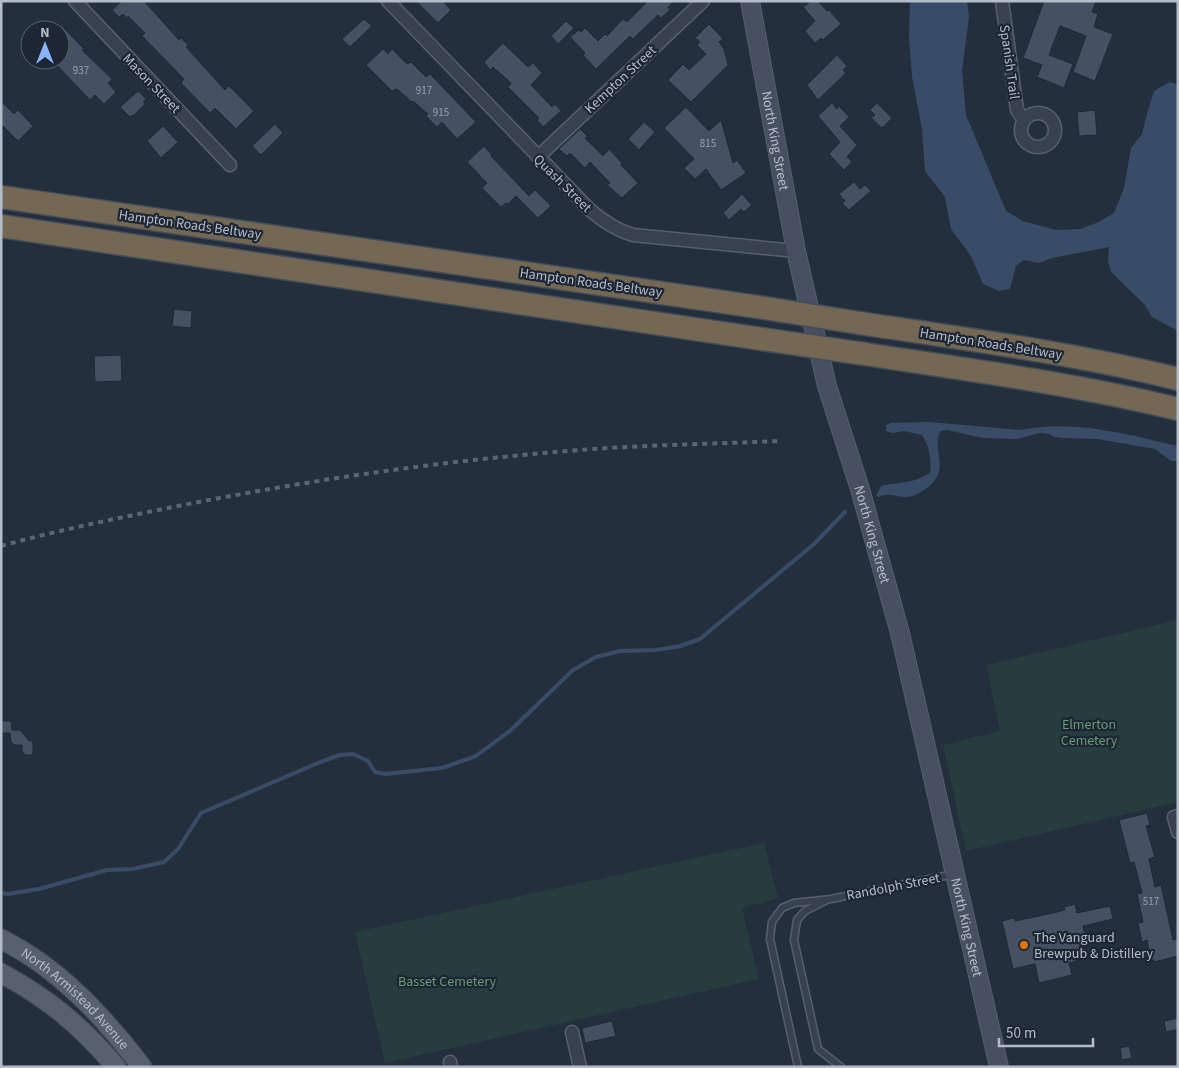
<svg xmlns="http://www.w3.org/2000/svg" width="1179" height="1068" viewBox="0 0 1179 1068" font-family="'Source Sans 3',sans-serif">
<rect width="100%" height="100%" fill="#242f3e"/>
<!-- green -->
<g fill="#263c3f">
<polygon points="1178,620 1178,802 966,851 943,745 1000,731 986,665"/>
<polygon points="764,843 778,898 742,908 759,979 385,1063 355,932"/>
</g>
<!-- water -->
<g fill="#394c67">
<polygon points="910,1 967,1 969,17 962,70 966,115 1006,211 1023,221 1056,230 1080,229 1099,222 1114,213 1124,188 1131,148 1142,134 1148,110 1154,91 1170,82 1178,85 1178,331 1152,317 1145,305 1111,272 1108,261 1109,247 1052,258 1039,263 1024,260 1016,266 1010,289 999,291 983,284 971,256 951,229 945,197 925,171 922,129 912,77 909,38"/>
<path d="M 930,422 L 1021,430 C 1073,419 1127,434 1178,446 L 1178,461 L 1171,461 L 1155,449 L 1098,439 L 1063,438 L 1054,437 L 1049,434 L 1040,433 L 1017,439 L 983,438 L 947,430 L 941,431 C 933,442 942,458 939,472 C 935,485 919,496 906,497 C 896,497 888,492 879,497 L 876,496 L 881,486 C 901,481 910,485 930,473 C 932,461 929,445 922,435 L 904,431 L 893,433 L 886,431 L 886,425 L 891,423 Z"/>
</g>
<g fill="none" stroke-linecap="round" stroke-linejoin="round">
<!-- stream -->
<polyline stroke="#394c67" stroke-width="4" points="1,893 8,894 39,889 107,870 133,869 164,862 178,849 201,813 318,763 340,755 353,754 368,761 375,772 385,774 442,768 476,756 511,730 573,670 596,657 620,651 657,650 680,646 700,639 814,544 845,512"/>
</g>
<!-- building -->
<g fill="#455162" stroke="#1f2835">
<polygon points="122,1 144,1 179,40 181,38 188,45 186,47 225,90 229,86 254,111 236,129 215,108 210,113 181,83 184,79 142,36 145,33 128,16 126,18 123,14 119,17 112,10"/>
<polygon points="416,1 443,1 451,10 438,23"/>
<polygon points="648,1 674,1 668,7 670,10 661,18 658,15 633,39 630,36 596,69 583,55 585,53 570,37 579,30 581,32 585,28 598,41 605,34 607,36 623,19 627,22"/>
<polygon points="811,1 818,1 827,11 829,10 841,24 823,40 821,38 815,43 805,31 815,21 803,7"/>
<polygon points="1044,1 1096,1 1092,12 1098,14 1094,27 1113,34 1095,81 1073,72 1086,36 1060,26 1049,55 1073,64 1064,88 1037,77 1042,65 1023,58"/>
<polygon points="364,19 372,26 350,47 342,39"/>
<polygon points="566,21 574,28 558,44 551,36"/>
<polygon points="60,24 84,49 82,50 112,79 108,83 116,92 104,104 95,95 90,100 52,60 60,60"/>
<polygon points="709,24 723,39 719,42 724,49 728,65 691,102 668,80 683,64 689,70 706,54 697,45 700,42 695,38"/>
<polygon points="503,43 528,67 533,63 542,73 531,85 552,107 555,104 561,111 543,127 537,120 539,118 508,87 511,84 510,82 493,67 490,70 484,62"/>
<polygon points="383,49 388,54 392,49 407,64 411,62 426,77 430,74 476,122 457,139 442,122 437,127 426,116 428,114 413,101 412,102 397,89 392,91 366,65"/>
<polygon points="837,55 847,66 843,70 846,73 818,100 807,85"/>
<polygon points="138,91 146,99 143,102 145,104 133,116 132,115 130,117 120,107"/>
<polygon points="1,101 14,114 18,110 33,126 18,141 1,124"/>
<polygon points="832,103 837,109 839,106 849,117 840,126 857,145 847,157 852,162 844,170 829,154 840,142 818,116"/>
<polygon points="877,103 892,118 882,128 871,118 875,115 870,110"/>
<polygon points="686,107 709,131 721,120 733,163 737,160 746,173 721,190 706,169 695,179 684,168 694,159 664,128"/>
<polygon points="1095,110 1097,135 1079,136 1077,112"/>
<polygon points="644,122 655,132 639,150 628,139"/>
<polygon points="275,124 283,133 261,155 252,146"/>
<polygon points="163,126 178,142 161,158 147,141"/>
<polygon points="580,129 587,136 585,138 603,156 609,149 622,163 621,165 638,183 622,198 607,185 610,183 590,162 585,168 570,153 567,156 559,149"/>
<polygon points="484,146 492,155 491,156 529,196 535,190 551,206 538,218 516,196 508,204 506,203 501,207 482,188 487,183 467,162"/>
<polygon points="854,182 860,189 865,185 871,191 849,210 842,203 845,201 839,194"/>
<polygon points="742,194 752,205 744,212 741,209 729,220 723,213"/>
<polygon points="174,309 192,311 191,328 172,326"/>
<polygon points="121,355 122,381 95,382 94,356"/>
<polygon points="1,721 11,721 12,730 20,730 29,741 33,741 33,755 25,755 22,751 22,745 15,745 11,742 10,733 1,733"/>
<polygon points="1147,813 1150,825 1146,826 1155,857 1149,859 1155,887 1161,885 1173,940 1178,939 1178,956 1154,962 1154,960 1151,961 1147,940 1142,942 1138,923 1143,922 1137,894 1142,893 1134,862 1130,863 1119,820"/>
<polygon points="1075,904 1077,913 1110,906 1113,919 1083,926 1085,935 1082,936 1087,958 1069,963 1072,975 1039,983 1035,964 1013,969 1002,921 1014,918 1015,921 1053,913 1065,910 1064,907"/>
<polygon points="1178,1018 1178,1029 1166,1032 1164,1021"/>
<polygon points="612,1021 616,1036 585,1043 582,1028"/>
<polygon points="1129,1046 1132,1058 1122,1060 1120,1048"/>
</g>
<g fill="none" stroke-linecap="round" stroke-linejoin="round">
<!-- service casing -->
<g stroke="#565f6c" stroke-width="9">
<g id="service">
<polyline points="825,901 805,911 797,920 794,940 818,1049 841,1067"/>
<polyline points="798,1067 770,939 772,922 782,908 794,903 831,899 954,874"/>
</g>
</g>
<!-- minor casing -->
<g stroke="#565f6c" stroke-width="15">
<g id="minor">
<polyline points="75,1 230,165"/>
<path d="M 388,1 L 590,210 C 604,222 616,230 633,235 L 796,251"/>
<polyline points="1002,1 1017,110 1024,120"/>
<circle cx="1038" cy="130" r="17"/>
<polyline points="538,157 703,1"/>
<polyline points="1178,816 1174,817 1178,832"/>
<polyline points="572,1032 580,1067"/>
<polyline points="450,1062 451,1067"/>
</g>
</g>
<!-- secondary casing -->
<g stroke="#565f6c" stroke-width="20">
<g id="secondary">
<path id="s1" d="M 750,1 L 796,251 L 827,386 L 860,489 L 900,633 L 999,1067"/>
</g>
</g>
<!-- primary casing -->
<g stroke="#414a57" stroke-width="21">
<g id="primary">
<path id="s2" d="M 1,939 C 59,968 103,1016 142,1067"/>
<path d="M 1,973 C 49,999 80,1025 116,1067"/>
</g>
</g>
<!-- motorway casing -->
<g stroke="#434c59" stroke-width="25">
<g id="motorway">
<polyline points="1,197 758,307"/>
<polyline points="1,226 762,339"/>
<path d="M 859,323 C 966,339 1073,353 1178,379"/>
<path d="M 865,354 C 970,370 1075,384 1178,409"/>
</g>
</g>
<!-- service -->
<use href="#service" stroke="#38414e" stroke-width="6"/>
<!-- minor -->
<use href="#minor" stroke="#38414e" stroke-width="12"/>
<!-- secondary -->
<use href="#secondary" stroke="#465061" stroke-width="18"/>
<!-- primary -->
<use href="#primary" stroke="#56606e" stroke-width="19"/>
<!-- motorway -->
<use href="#motorway" stroke="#746855" stroke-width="22"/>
<!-- rail -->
<path stroke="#5a6575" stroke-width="4" stroke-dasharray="5 5" stroke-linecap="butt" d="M 1,546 C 55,531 109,520 163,509 C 297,482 432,462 567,451 C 638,445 710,444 781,441"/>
<!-- motorway-bridge casing -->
<g stroke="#434c59" stroke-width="25" stroke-linecap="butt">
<g id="motorway-bridge">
<polyline points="758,307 859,323"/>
<polyline points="762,339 865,354"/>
</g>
</g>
<!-- motorway-bridge -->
<use href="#motorway-bridge" stroke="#746855" stroke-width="22"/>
</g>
<!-- markers -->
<circle fill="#e8710a" stroke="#1d2633" stroke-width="2" cx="1024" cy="945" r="5"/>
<g text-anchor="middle" stroke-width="4.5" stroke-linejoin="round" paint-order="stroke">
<!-- number labels -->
<g font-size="11" fill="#98a1af">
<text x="81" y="74">937</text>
<text x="424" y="94">917</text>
<text x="441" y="116">915</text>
<text x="708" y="147">815</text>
<text x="1151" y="905">517</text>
</g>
<!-- street labels -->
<g font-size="14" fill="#b4bcc9" stroke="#1d2633">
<text transform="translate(1010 62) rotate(82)" y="5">Spanish Trail</text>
<text transform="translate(620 79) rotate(-43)" y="5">Kempton Street</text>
<text transform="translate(152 83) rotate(46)" y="5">Mason Street</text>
<text dy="5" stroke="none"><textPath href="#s1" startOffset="142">North King Street</textPath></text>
<text transform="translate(563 183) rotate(45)" y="5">Quash Street</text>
<text transform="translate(190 224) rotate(8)" y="5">Hampton Roads Beltway</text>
<text transform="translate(591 282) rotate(8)" y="5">Hampton Roads Beltway</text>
<text transform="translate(991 343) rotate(9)" y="5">Hampton Roads Beltway</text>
<text dy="5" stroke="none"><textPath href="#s1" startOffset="548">North King Street</textPath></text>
<text transform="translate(893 886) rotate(-11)" y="5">Randolph Street</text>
<text dy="5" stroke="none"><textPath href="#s1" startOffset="952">North King Street</textPath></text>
<text dy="5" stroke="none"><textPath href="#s2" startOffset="96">North Armistead Avenue</textPath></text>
</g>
<!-- park labels -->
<g font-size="14" fill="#6b9a76" stroke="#1d2633">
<text x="1089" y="729">Elmerton<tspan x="1089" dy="16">Cemetery</tspan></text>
<text x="447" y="986">Basset Cemetery</text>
</g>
<!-- poi labels -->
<g font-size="14" fill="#b4bcc9" stroke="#1d2633" text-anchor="start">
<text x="1034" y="942">The Vanguard<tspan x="1034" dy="16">Brewpub &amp; Distillery</tspan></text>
</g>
</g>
<!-- border -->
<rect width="1179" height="1068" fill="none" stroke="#b4bcc9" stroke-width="5"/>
<!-- north arrow -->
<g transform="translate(45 45)"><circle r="24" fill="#1d2633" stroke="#59626f"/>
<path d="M0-4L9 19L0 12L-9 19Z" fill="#8ab4f8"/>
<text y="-8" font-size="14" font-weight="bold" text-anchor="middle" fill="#b4bcc9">N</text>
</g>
<!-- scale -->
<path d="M999 1038v8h94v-8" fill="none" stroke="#b4bcc9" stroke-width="2.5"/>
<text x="1006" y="1038" font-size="15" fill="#b4bcc9" stroke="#1d2633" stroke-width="4" paint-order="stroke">50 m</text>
</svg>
